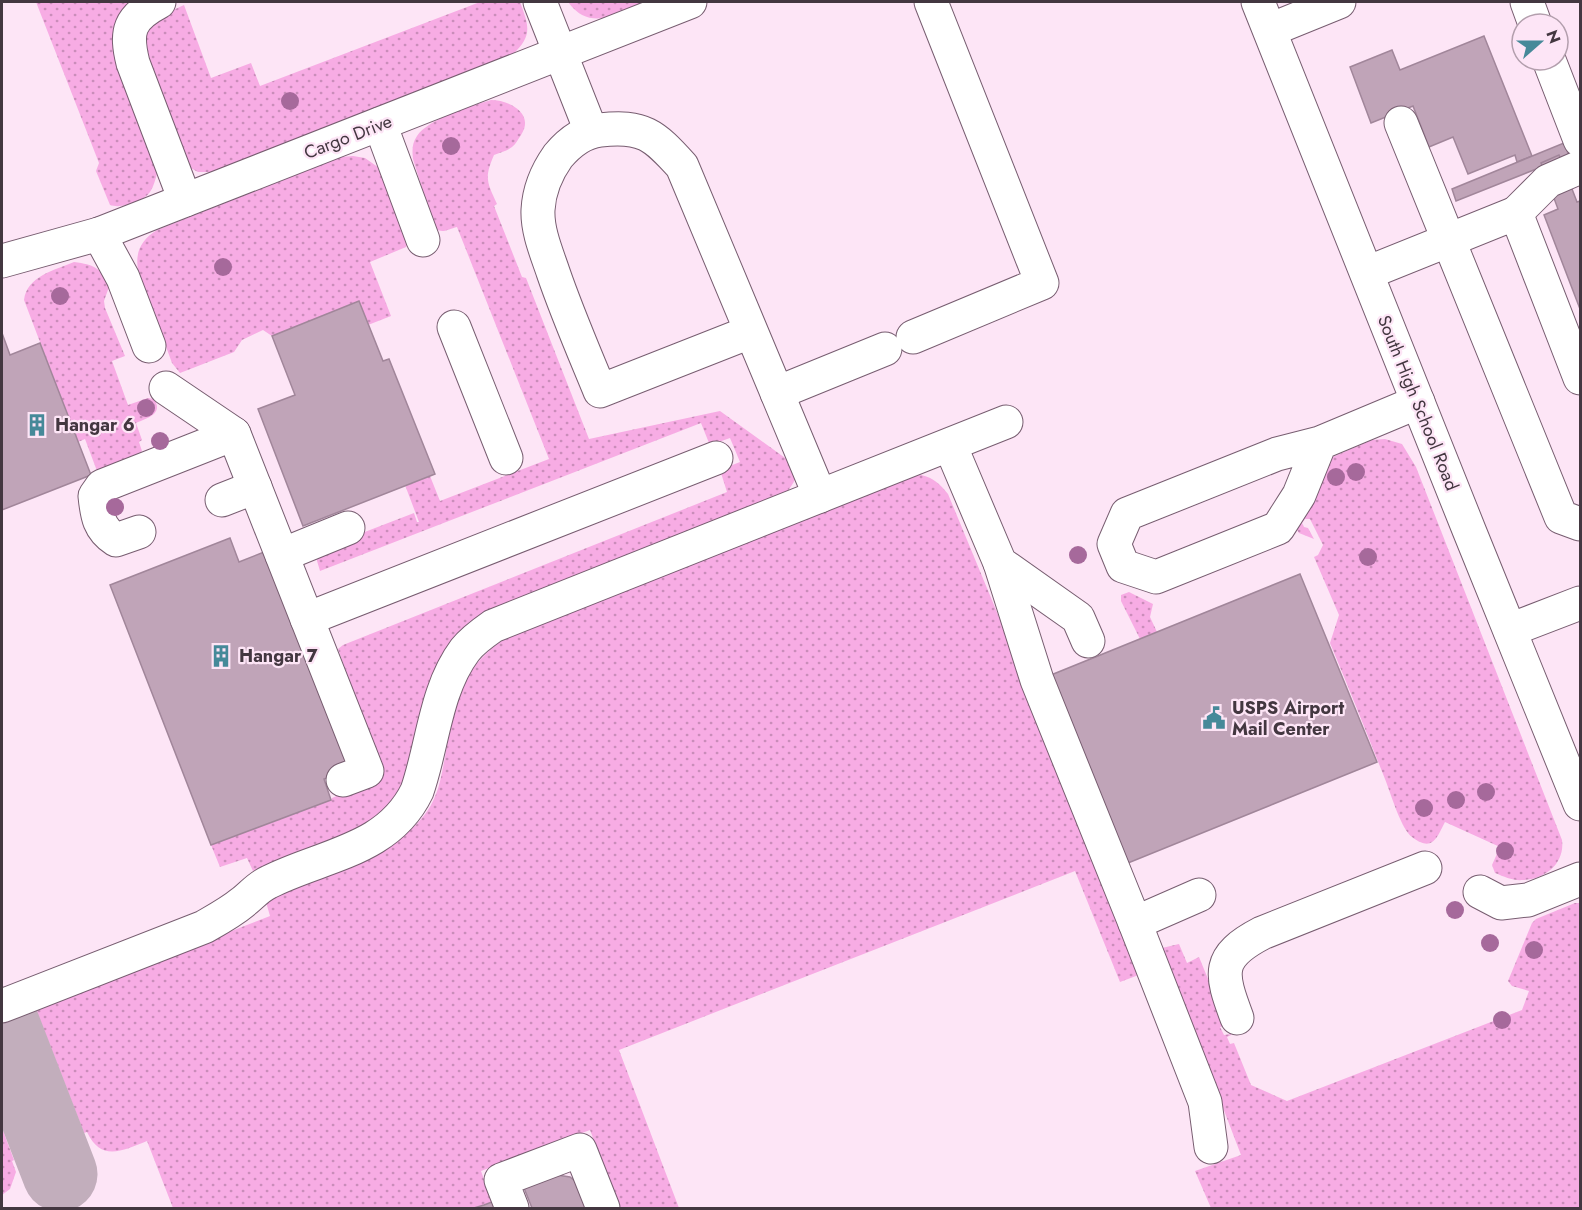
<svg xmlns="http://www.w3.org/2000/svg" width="1582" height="1210" viewBox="0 0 1582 1210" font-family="Jost,sans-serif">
<defs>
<pattern id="grass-dots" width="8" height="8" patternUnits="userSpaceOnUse" patternTransform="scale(1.5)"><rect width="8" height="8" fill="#f7ace4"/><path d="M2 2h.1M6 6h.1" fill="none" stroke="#ca8dba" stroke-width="1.8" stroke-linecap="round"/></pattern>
</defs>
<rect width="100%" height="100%" fill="#fde5f6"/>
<!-- grass -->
<g fill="url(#grass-dots)">
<path d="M 36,2 L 128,2 L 157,174 C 155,180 154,186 150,192 C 143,202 121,209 110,205 L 96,171 L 99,163 Z"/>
<path d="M 480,2 L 520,2 C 529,26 533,36 512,55 L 211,172 L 198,172 L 187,166 L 143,52 L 146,31 L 158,17 L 184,5 L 211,78 L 251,63 L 260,86 Z"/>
<path d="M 568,2 L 647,2 C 618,13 591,33 568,2 Z"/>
<path d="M 491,100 C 510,100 535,114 521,135 C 518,139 516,144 512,147 C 507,151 500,152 494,155 C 484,178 487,182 497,204 L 494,206 L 522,277 L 526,278 L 589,439 L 720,411 L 799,468 C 796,480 791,488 783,496 L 511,603 L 416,757 L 395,802 L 365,827 L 253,871 L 247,858 L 220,867 L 211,845 L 331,800 L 332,798 L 384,776 L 338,649 L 343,645 L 727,492 L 721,473 L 722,469 L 740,462 L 730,438 L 713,444 L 709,443 L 701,423 L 320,571 L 315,554 L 318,550 L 414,513 L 417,522 L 419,522 L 405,485 L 430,476 L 440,501 L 549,459 L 457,227 C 448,229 442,235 434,227 L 413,159 C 412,151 412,143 417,136 C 428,119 471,106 491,100 Z"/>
<path d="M 353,156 L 365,158 L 382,170 L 409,242 L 406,247 L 370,262 L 391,316 L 368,325 L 359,302 L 272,336 L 263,330 L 242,340 L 234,352 L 180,373 L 172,363 L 138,270 C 135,252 141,240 157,230 L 341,157 Z"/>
<path d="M 74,262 C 95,265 98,267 110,284 L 104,301 L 105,308 L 125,356 L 112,361 L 128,405 L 148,398 L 154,399 C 164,414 147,418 136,423 L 142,440 L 139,442 L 142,451 L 135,456 L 97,471 L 85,439 L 78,442 L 24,300 C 27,276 55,270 74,262 Z"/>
<path d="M 1385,439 L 1402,444 L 1416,467 L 1562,840 C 1565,863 1546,879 1523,880 C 1513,881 1505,877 1495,873 L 1492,865 L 1500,847 L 1445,822 C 1437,837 1433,853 1412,837 C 1401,829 1391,794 1385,779 C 1367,734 1349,688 1330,643 L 1339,615 L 1314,557 L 1318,555 L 1323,545 L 1310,519 L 1305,519 L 1302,523 L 1304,527 L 1308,528 L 1314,539 L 1299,533 L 1295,527 L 1328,459 L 1372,440 Z"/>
<path d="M 921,475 C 934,478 940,484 948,494 L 1100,861 L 1144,973 L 1120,982 L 1075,871 L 619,1050 L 679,1208 L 620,1208 L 590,1130 L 481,1171 L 492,1202 L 474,1208 L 173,1208 L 147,1141 C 122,1151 101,1162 87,1132 L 84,1133 L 35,1007 L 270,916 L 266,902 L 272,897 C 321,878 409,852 433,801 C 440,787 442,772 445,757 C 456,703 458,670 507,637 L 908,477 Z"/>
<polygon points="1129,592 1153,604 1150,617 1157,632 1140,639 1121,601 1121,595"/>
<polygon points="1575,903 1580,903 1580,1208 1211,1208 1195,1171 1241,1155 1162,948 1179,944 1187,963 1199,957 1227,1025 1220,1027 1224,1035 1231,1034 1231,1035 1227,1037 1230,1044 1234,1043 1251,1085 1287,1101 1522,1010 1529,991 1512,986 1508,981 1532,923 1536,919"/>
<polygon points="2,1128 14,1160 12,1161 16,1172 10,1189 2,1195"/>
</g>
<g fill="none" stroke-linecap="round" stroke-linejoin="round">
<!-- taxiway -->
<polyline stroke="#c2aebc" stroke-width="75" points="2,1024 60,1174"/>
</g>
<!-- building -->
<g fill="#c0a4b8" stroke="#a1869a" stroke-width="1.5">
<polygon points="1484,36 1532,156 1517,162 1515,155 1468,174 1453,137 1429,147 1413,106 1371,123 1350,67 1392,50 1400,70"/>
<polygon points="1564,143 1569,156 1456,201 1452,189"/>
<polygon points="1559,155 1577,202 1580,201 1580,309 1544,215 1558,209 1541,163"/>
<polygon points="359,301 383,361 389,359 435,474 303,526 258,409 295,395 272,336"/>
<polygon points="2,333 10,355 40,343 91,475 2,510"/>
<polygon points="230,538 239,562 264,552 347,765 328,773 327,778 324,779 331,800 211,845 110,585"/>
<polygon points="1300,574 1377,762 1128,863 1051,675"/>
<polygon points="557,1175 570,1177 575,1181 586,1208 532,1208 524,1188"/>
<polygon points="492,1202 495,1208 474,1208 484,1205"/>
</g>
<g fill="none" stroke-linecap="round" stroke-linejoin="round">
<!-- minor casing -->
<g stroke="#775d70" stroke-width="35">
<g id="minor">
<path d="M 159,2 C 129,18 125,31 133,63 L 185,200"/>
<polyline points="540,2 591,131"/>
<polyline points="1258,2 1469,530 1580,804"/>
<polyline points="1527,2 1535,24"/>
<polyline points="1270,30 1339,2"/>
<polyline points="1549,60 1580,140"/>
<polyline points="1401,123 1561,517 1580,524"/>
<polyline points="380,124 423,240"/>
<polyline points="1516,213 1548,181 1580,167"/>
<polyline points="99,234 123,278 149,346"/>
<polyline points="2,261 99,234 690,2"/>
<polyline points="1367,273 1516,213 1580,378"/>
<polyline points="454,327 506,458"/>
<path d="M 750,332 L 600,391 C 584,352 567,313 553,272 C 547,254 537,231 538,210 C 539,189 546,173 558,156 C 569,143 582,132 600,130 C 643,125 654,135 682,166 L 777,393"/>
<polyline points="913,337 1042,283 931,2"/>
<polyline points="166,388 234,434 367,771 343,780"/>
<polyline points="1320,443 1299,495 1278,528 1156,577 1123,566 1114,544 1127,514 1277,454 1320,443 1418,402"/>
<polyline points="950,445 1000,563 1078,618 1088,641"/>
<polyline points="820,496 777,393 885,349"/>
<polyline points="222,500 255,487"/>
<path d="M 139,532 L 116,540 C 99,529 97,516 95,496 L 102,486 L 234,434"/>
<polyline points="282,555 348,528"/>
<polyline points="1000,563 1037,680 1135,923 1205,1102 1211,1147"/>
<polyline points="307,619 716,458"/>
<polyline points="1510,630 1580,603"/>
<polyline points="1480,892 1501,903 1528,900 1580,879"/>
<polyline points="1135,923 1199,895"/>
<path d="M 2,1006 L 204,927 C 218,919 231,912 243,902 C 252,895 258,887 269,882 C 322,855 388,851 417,791 C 433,745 435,690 465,650 C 472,641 483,633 493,626 L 1006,422"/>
<path d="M 1237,1018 C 1220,973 1216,957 1262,933 L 1425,868"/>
<polyline points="512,1208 501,1180 580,1150 603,1208"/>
</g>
</g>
<!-- minor -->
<use href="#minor" stroke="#fff" stroke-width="33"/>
</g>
<!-- trees -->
<g fill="#a6699b">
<circle cx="290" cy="101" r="9"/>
<circle cx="451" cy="146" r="9"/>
<circle cx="223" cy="267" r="9"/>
<circle cx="60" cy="296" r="9"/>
<circle cx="146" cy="408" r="9"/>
<circle cx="160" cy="441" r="9"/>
<circle cx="1356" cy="472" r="9"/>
<circle cx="1336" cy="477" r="9"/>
<circle cx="115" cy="507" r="9"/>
<circle cx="1078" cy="555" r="9"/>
<circle cx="1368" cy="557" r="9"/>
<circle cx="1486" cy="792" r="9"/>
<circle cx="1456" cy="800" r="9"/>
<circle cx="1424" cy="808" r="9"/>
<circle cx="1505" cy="851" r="9"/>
<circle cx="1455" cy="910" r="9"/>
<circle cx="1490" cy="943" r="9"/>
<circle cx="1534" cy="950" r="9"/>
<circle cx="1502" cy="1020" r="9"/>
</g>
<!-- icons -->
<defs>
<g id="building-bare" transform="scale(1.8)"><path d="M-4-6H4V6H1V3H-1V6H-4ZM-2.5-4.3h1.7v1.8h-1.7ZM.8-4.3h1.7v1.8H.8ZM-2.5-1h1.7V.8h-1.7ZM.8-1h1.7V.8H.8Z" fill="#468999" stroke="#fde5f6" stroke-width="2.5" paint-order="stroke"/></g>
<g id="civic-bare" transform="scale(1.8)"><path d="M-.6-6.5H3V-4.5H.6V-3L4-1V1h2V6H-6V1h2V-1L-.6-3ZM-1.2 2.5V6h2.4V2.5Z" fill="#468999" stroke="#fde5f6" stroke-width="2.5" paint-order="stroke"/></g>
</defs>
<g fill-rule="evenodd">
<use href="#building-bare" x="37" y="425"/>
<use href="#building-bare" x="221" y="656"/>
<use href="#civic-bare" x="1214" y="718"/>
</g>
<g text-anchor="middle" stroke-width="4.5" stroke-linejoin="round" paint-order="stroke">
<!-- street labels -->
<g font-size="18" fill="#433740" stroke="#fde5f6">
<text transform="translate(348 137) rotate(-21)" y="6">Cargo Drive</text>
<text transform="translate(1418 403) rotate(68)" y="6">South High School Road</text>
</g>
<!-- poi labels -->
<g font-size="18" font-weight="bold" fill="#433740" stroke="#fde5f6" text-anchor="start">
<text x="55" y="431">Hangar 6</text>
<text x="239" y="662">Hangar 7</text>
<text x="1232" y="714">USPS Airport<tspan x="1232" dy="21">Mail Center</tspan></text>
</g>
</g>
<!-- border -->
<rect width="1582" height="1210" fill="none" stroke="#433740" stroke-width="6"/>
<!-- north arrow -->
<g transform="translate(1540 42) rotate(69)"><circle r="28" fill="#fde5f6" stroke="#b39fad" stroke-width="1.5"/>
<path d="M0-4.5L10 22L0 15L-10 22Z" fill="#468999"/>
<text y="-9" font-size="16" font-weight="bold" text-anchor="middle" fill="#433740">N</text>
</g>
</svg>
